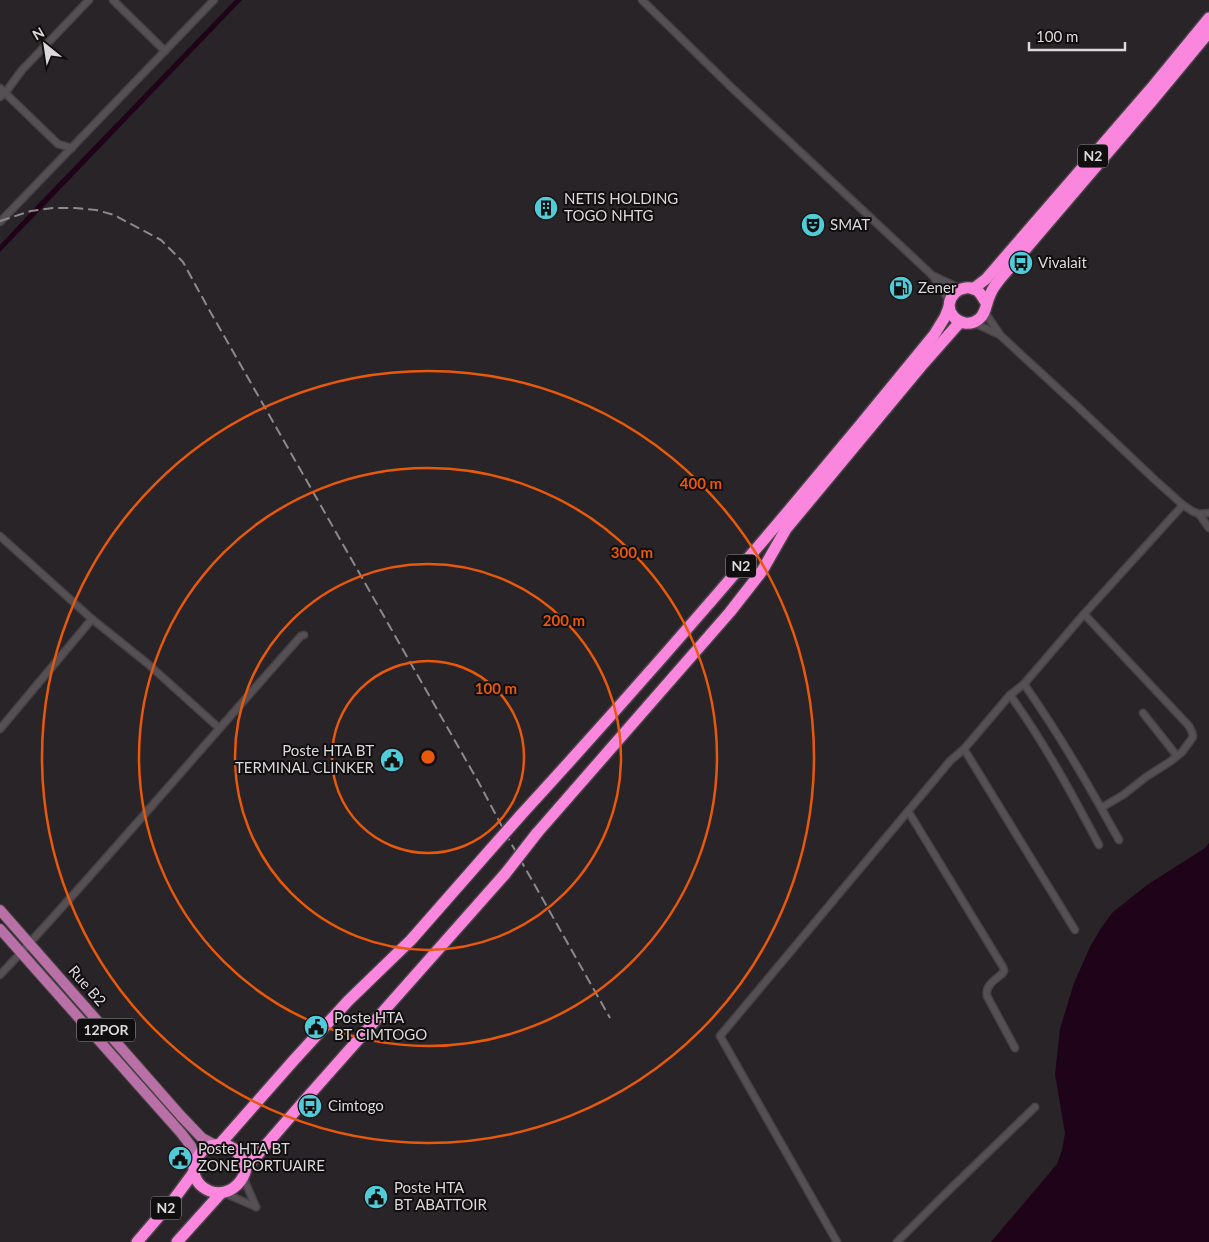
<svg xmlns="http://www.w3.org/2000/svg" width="1209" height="1242" viewBox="0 0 1209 1242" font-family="Lato,sans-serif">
<rect width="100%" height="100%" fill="#292427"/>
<!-- water -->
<g fill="#1f0419">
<polygon points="235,0 242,0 0,252 0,245 40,202"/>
<polygon points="1209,843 1209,1242 991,1242 1057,1164 1062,1150 1065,1133 1055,1074 1060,1029 1074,983 1090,947 1101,928 1113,912 1147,885 1205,848"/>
</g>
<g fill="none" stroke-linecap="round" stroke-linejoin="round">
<!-- street casing -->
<g stroke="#464245" stroke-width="9">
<g id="street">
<polyline points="113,0 165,51"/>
<polyline points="642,0 731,87 933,276 950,302"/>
<polyline points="0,88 58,144 72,148"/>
<polyline points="0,97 5,93 22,70 89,0"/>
<polyline points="0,222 214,0"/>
<polyline points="934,276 961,289"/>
<polyline points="984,311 1001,336 1077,406 1154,479 1183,505 1192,511 1199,514 1209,513"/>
<polyline points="974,323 1000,335"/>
<polyline points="1199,514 1209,528"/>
<polyline points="0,536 92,619 148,664 219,728"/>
<polyline points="1084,614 1189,726 1192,732 1193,737 1182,752 1171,761 1146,777 1123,795 1101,808 1119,840"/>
<path d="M 1024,684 C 1052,724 1077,765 1101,808"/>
<path d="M 1010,695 C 1044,742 1072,794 1099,845"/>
<polyline points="1143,713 1177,756"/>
<polyline points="0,729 92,619"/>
<polyline points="964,749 1075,930"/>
<path d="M 908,811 L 1003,967 L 1004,971 L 1003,973 C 995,980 985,985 987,996 L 1015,1048"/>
<path d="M 0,975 C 103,865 200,749 301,636 L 304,635"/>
<polyline points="243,1177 256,1207"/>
<polyline points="224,1193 256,1207"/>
<polyline points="837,1242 720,1036 950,761 964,749 1010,695 1024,684 1084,614 1183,505"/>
<polyline points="897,1242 943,1196 1035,1107"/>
</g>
</g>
<!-- primary casing -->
<g stroke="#464245" stroke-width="12">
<g id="primary">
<polyline points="0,910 181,1116 202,1138 215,1145"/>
<polyline points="0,929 181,1133 191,1146 196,1160"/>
</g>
</g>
<!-- highway casing -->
<g stroke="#464245" stroke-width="14">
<g id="highway">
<polyline points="973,289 986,279 993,271 1154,85 1209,18"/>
<path d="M 987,304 C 984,300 982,295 978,291 C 971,286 960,287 954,294 C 939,310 962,333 979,319 C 986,314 986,303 990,295 C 992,289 996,284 1000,279 L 1152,101 L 1209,32"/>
<path d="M 520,816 C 663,660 801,499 934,335 L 945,317 L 949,307"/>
<polyline points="537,833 730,612 762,571 786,529 923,364 960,322"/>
<polyline points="220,1144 294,1060 348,1001 411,940 490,850"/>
<path d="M 246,1168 C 243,1162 241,1156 236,1151 C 226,1141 207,1143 199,1155 C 181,1180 215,1206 237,1185 C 242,1180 245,1175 246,1168 L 304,1101 L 505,874"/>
<polyline points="137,1242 174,1199 194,1172"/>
<polyline points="177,1242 221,1193"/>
</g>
</g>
<!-- street -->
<use href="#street" stroke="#565054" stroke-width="6"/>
<!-- primary -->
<use href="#primary" stroke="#b870a6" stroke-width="10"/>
<!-- highway -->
<use href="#highway" stroke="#fa86dd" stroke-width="11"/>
<!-- rail -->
<polyline stroke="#8d898b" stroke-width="2" stroke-dasharray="10 5" stroke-linecap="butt" points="0,221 31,211 53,208 75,208 96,210 114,215 161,240 183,262 207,306 479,783 507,836 610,1018"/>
<!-- highway-bridge casing -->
<g stroke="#464245" stroke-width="14" stroke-linecap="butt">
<g id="highway-bridge">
<polyline points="490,850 520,816"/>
<polyline points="505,874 537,833"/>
</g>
</g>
<!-- highway-bridge -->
<use href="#highway-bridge" stroke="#fa86dd" stroke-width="11"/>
</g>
<!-- distance rings -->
<g fill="none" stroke="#e8590c" stroke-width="2.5">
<circle cx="428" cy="757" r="96"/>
<circle cx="428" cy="757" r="193"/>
<circle cx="428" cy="757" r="289"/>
<circle cx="428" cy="757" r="386"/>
</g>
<!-- icons -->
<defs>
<g id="building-disc" transform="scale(1.25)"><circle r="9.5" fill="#52cbd9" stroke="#100e0f"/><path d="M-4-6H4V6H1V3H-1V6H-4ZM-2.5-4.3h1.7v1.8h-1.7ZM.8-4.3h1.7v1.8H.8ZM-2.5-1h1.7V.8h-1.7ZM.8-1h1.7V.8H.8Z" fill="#111"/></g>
<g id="theatre-disc" transform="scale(1.25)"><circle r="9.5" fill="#52cbd9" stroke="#100e0f"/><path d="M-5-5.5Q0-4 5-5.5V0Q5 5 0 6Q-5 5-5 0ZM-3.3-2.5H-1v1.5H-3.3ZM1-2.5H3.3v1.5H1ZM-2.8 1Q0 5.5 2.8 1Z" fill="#111"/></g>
<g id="bus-disc" transform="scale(1.25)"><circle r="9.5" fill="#52cbd9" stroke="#100e0f"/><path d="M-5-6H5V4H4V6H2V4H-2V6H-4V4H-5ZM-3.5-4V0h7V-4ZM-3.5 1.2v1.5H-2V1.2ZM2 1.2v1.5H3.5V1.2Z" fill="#111"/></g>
<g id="fuel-disc" transform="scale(1.25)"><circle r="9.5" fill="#52cbd9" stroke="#100e0f"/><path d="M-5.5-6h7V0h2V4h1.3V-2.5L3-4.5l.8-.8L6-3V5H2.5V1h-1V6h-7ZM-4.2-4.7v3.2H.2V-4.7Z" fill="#111"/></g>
<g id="civic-disc" transform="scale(1.25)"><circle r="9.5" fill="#52cbd9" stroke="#100e0f"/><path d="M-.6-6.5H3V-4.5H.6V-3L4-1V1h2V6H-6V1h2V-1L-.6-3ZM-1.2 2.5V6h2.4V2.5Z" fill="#111"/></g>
</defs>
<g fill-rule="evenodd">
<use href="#building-disc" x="546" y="208"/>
<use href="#theatre-disc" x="813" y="225"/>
<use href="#bus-disc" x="1021" y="263"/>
<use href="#fuel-disc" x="901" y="288"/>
<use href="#civic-disc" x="392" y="760"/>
<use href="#civic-disc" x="316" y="1027"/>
<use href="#bus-disc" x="310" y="1106"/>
<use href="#civic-disc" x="180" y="1158"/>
<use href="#civic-disc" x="376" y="1197"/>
</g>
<g text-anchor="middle" stroke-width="4" stroke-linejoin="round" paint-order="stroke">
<!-- shield labels -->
<g fill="#100e0f" stroke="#9f9c9e" stroke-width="1">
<rect x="1078" y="144.5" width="30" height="23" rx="4"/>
<rect x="726" y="554.5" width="30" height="23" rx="4"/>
<rect x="77" y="1018.5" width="58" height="23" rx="4"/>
<rect x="151" y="1196.5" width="30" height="23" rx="4"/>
</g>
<g font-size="14" font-weight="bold" fill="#dcd9db">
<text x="1093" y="161">N2</text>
<text x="741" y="571">N2</text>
<text x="106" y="1035">12POR</text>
<text x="166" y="1213">N2</text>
</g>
<!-- poi labels -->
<g font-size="15" fill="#dcd9db" stroke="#100e0f" text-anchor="start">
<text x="564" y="204">NETIS HOLDING<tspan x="564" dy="17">TOGO NHTG</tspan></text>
<text x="830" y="230">SMAT</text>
<text x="1038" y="268">Vivalait</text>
<text x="918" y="293">Zener</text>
<text x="374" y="756" text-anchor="end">Poste HTA BT<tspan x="374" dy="17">TERMINAL CLINKER</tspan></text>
<text x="334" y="1023">Poste HTA<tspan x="334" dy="17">BT CIMTOGO</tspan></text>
<text x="328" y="1111">Cimtogo</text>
<text x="198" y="1154">Poste HTA BT<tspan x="198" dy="17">ZONE PORTUAIRE</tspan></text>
<text x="394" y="1193">Poste HTA<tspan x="394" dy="17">BT ABATTOIR</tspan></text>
</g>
<!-- street labels -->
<g font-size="15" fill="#dcd9db" stroke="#100e0f">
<text transform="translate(87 986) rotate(49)" y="5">Rue B2</text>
</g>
</g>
<circle cx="428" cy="757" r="8" fill="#e8590c" stroke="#100e0f" stroke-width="2.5"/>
<g font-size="15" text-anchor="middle" font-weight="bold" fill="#e8590c" stroke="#100e0f" stroke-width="4" stroke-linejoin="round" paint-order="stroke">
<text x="701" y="489">400 m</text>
<text x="632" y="558">300 m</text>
<text x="564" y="626">200 m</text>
<text x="496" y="694">100 m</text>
</g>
<!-- north arrow -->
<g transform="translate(45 45) rotate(330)" stroke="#100e0f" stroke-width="4" paint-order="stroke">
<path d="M0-4L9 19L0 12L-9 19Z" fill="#dcd9db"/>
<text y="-8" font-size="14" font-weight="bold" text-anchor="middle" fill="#dcd9db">N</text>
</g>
<!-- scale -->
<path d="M1029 42v8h96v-8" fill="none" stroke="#dcd9db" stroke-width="2.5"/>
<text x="1036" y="42" font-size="15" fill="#dcd9db" stroke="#100e0f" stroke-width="4" paint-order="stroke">100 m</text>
</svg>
